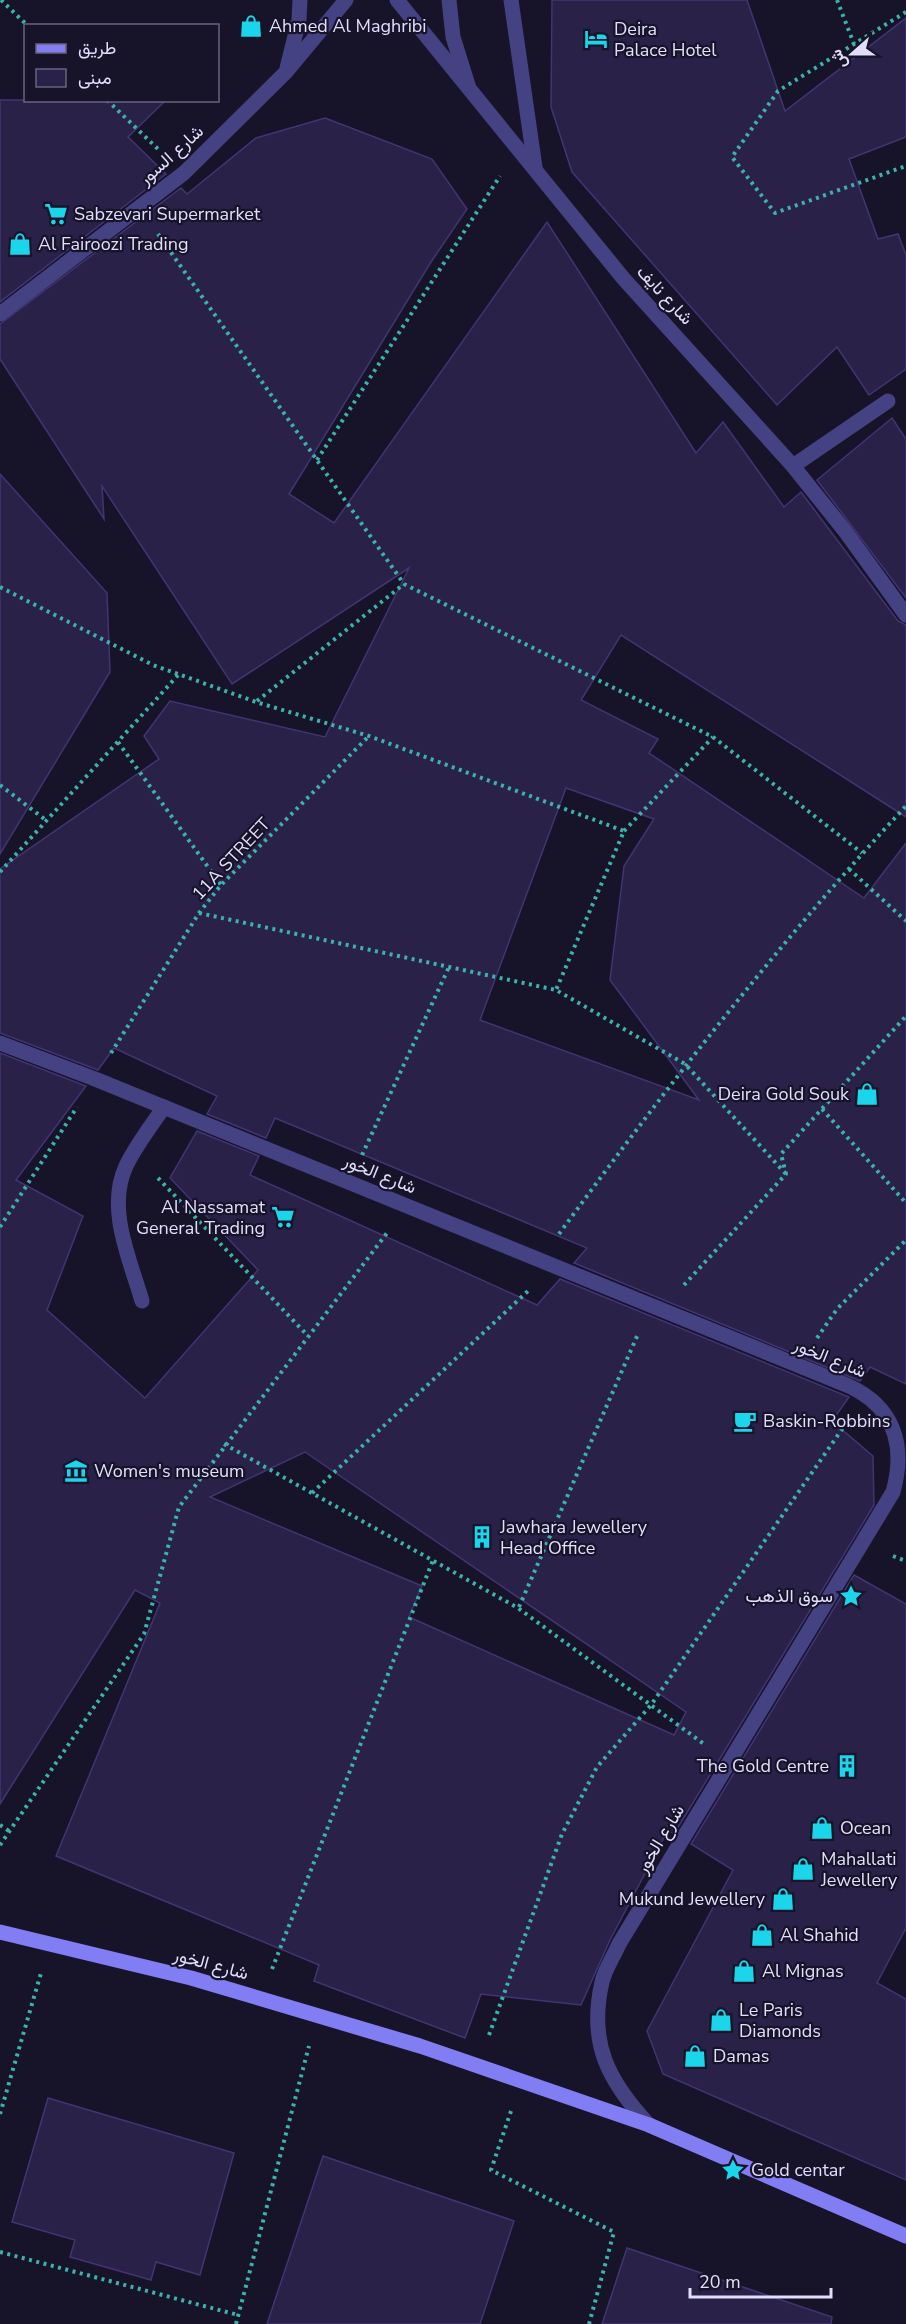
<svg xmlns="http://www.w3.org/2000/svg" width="906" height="2324" viewBox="0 0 906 2324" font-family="'Nunito Sans',Vazirmatn,sans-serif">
<rect width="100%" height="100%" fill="#171329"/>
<!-- building -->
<g fill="#292148" stroke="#413572" stroke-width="1.5" fill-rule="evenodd">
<polygon points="552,0 747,0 785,111 906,18 906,137 849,159 878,239 898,234 906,255 906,369 869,395 837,347 777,405 572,172 551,107"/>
<polygon points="0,100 166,100 128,137 166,174 0,302"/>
<path d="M 325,118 L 432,159 L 467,209 L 431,262 L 289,494 L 334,523 L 547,222 L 696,453 L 723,422 L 784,507 L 801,492 L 898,621 L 906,625 L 906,817 L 621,635 L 581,700 L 658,739 L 649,753 L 864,898 L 906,843 L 906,1384 L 870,1367 L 860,1381 L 574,1263 L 587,1248 L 275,1118 L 266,1138 L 207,1114 L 217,1096 L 114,1048 L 98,1070 L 0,1033 L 0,869 L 159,759 L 144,736 L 170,701 L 325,737 L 409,568 L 232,684 L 102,486 L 104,519 L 0,359 L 0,324 L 181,188 L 187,194 L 256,138 ZM 566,788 L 654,819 L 624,866 L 610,980 L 699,1100 L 480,1020 Z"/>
<polygon points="892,418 906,439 906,598 817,480"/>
<polygon points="0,474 107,593 110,672 0,854"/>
<path d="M 0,1053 L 86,1086 L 16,1180 L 83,1216 L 47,1310 L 145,1398 L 258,1270 L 170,1178 L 197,1131 L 259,1156 L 250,1175 L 537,1305 L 560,1279 L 849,1397 L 832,1421 L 873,1456 L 874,1505 L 674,1834 L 668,1830 L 610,1940 L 581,2005 L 481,1994 L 465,2038 L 314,1981 L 319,1965 L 56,1856 L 160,1603 L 135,1590 L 0,1804 ZM 305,1452 L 686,1712 L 674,1735 L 409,1617 L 422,1586 L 210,1497 Z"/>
<polygon points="854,1575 906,1604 906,1928 877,1983 906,1999 906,2180 663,2074 647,2031 733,1870 691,1844"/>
<polygon points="48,2098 234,2153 200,2275 156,2262 151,2280 70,2257 75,2240 12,2222"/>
<polygon points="323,2156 514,2221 480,2324 267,2324"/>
<polygon points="627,2248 832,2317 831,2324 602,2324"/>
</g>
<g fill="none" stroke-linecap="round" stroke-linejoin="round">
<!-- path -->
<g stroke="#3cb2ab" stroke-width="4" stroke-dasharray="3 4.5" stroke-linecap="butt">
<polyline points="1,0 28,26"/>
<polyline points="837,0 854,44"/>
<polyline points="906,12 778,91 732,157 775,213 906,166"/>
<polyline points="107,100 159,150"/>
<polyline points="158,234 404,584 713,737 862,853"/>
<polyline points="317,460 500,176"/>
<polyline points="0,587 153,665 256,702 369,736 624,831 556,990"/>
<polyline points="257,701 404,584"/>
<polyline points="118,742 221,885"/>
<polyline points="0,785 47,821"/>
<polyline points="624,831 713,737"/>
<polyline points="849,869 906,921"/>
<polyline points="0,872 179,674"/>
<polyline points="199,913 556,990 685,1064 786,1174"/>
<polyline points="111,1053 199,913 221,885 369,736"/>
<polyline points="822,1109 906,1203"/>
<polyline points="362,1155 449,967"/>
<polyline points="158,1178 308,1336"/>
<polyline points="0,1227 77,1107"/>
<path d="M 559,1234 C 668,1085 781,940 906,806"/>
<polyline points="684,1285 786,1174 781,1154 906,1016"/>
<polyline points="817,1338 837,1309 906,1240"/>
<polyline points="224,1444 518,1608 704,1744"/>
<polyline points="312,1493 528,1291"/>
<polyline points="893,1556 906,1561"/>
<polyline points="519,1607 638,1334"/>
<polyline points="0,1825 9,1831"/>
<polyline points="0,1845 144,1634 179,1507 387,1233"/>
<polyline points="272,1969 433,1560"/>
<polyline points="489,2035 562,1834 597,1767 651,1705 847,1422"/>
<polyline points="511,2111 491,2170 614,2232 589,2324"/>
<polyline points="0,2114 41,1973"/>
<polyline points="0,2252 238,2315"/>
<polyline points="236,2324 309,2046"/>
</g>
<!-- service -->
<g stroke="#454283" stroke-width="15">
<polyline points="511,0 535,167"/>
<polyline points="793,466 888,401"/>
<path d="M 142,1301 C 130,1259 106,1209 126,1166 C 136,1145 151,1126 164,1107"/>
</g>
<!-- minor -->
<g stroke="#454283" stroke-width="15">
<polyline points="397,0 623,278 793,466 845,531 906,615"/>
<path d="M 0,1043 L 95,1079 L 849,1386 C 894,1407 906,1445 893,1492 L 619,1944 C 614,1956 605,1969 602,1982 C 588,2043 608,2081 649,2125"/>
</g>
<!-- tertiary -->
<g stroke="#454283" stroke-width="15">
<polyline points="449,0 453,37 468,85"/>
<polyline points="287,68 299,20 300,0"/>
<polyline points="0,314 184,173 286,72 346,0"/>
</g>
<!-- secondary -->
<polyline stroke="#817df3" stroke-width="15" points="0,1932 191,1978 420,2046 649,2125 906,2236"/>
</g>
<!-- icons -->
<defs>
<g id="shop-bare" transform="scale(1.8)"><path d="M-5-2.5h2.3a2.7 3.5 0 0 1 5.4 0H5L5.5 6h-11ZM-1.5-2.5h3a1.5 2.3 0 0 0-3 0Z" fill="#1bd5eb" stroke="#171329" stroke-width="2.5" paint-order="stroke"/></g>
<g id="hotel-bare" transform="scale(1.8)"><path d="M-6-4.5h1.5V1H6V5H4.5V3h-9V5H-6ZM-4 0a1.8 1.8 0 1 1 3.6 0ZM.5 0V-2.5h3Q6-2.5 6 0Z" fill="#1bd5eb" stroke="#171329" stroke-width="2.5" paint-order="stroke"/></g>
<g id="supermarket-bare" transform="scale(1.8)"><path d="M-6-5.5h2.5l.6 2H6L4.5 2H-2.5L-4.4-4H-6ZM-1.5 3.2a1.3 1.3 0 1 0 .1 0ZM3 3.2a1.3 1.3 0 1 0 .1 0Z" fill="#1bd5eb" stroke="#171329" stroke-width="2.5" paint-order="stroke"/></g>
<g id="cafe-bare" transform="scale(1.8)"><path d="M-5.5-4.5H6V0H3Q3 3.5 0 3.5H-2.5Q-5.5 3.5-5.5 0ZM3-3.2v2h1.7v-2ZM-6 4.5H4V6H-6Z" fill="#1bd5eb" stroke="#171329" stroke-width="2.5" paint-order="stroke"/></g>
<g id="museum-bare" transform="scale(1.8)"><path d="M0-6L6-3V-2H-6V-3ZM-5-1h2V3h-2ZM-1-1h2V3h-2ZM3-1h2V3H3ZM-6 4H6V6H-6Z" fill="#1bd5eb" stroke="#171329" stroke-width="2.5" paint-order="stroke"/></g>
<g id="building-bare" transform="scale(1.8)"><path d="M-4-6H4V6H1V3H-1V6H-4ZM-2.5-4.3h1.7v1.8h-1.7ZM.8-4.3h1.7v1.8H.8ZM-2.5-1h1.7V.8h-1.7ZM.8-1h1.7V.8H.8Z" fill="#1bd5eb" stroke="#171329" stroke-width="2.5" paint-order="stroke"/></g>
<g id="sight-bare" transform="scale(1.8)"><path d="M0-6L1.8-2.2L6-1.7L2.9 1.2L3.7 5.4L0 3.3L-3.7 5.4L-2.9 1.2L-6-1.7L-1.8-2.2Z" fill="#1bd5eb" stroke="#171329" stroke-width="2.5" paint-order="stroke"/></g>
</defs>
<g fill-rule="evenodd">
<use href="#shop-bare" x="251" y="26"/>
<use href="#hotel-bare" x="596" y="39"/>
<use href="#supermarket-bare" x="56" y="214"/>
<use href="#shop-bare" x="20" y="244"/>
<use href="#shop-bare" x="867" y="1094"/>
<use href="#supermarket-bare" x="283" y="1217"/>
<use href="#cafe-bare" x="745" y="1421"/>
<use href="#museum-bare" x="76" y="1471"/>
<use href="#building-bare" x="482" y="1537"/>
<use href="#sight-bare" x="851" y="1596"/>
<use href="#building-bare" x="847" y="1766"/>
<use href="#shop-bare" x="822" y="1828"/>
<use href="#shop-bare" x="803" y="1869"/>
<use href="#shop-bare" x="783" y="1899"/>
<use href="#shop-bare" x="762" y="1935"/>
<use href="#shop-bare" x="744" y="1971"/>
<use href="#shop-bare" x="721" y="2020"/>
<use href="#shop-bare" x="695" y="2056"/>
<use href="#sight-bare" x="733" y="2170"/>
</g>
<g text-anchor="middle" stroke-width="4.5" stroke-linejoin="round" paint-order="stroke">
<!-- poi labels -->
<g font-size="18" fill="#e1defc" stroke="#171329" text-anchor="start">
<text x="269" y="32">Ahmed Al Maghribi</text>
<text x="614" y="35">Deira<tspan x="614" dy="21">Palace Hotel</tspan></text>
<text x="74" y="220">Sabzevari Supermarket</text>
<text x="38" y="250">Al Fairoozi Trading</text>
<text x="849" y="1100" text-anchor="end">Deira Gold Souk</text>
<text x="265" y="1213" text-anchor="end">Al Nassamat<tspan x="265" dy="21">General Trading</tspan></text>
<text x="763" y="1427">Baskin-Robbins</text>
<text x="94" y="1477">Women's museum</text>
<text x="500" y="1533">Jawhara Jewellery<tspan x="500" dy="21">Head Office</tspan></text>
<text x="833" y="1602" text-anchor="end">سوق الذهب</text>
<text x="829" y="1772" text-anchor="end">The Gold Centre</text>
<text x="840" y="1834">Ocean</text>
<text x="821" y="1865">Mahallati<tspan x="821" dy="21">Jewellery</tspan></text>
<text x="765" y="1905" text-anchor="end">Mukund Jewellery</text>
<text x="780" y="1941">Al Shahid</text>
<text x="762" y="1977">Al Mignas</text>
<text x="739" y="2016">Le Paris<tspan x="739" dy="21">Diamonds</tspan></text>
<text x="713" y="2062">Damas</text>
<text x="751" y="2176">Gold centar</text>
</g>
<!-- street labels -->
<g font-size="18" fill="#e1defc" stroke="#171329">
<text transform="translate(171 155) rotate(-42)" y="6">شارع السور</text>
<text transform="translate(665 295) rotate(47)" y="6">شارع نايف</text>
<text transform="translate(231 859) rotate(-47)" y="6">11A STREET</text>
<text transform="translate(380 1174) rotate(22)" y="6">شارع الخور</text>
<text transform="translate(830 1358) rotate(22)" y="6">شارع الخور</text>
<text transform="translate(660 1839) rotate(-59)" y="6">شارع الخور</text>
<text transform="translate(211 1964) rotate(15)" y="6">شارع الخور</text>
</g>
</g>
<!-- legend -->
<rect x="24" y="24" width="195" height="78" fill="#171329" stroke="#68647d" stroke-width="1.5"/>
<rect x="36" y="44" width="30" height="9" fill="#817df3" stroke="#68647d" stroke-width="1.5"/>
<text x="78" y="54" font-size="18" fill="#e1defc">طريق</text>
<rect x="36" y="69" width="30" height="18" fill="#292148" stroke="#68647d" stroke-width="1.5"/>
<text x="78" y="84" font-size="18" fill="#e1defc">مبنى</text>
<!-- north arrow -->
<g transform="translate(852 54) rotate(249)" stroke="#171329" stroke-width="4.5" paint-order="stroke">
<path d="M0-4.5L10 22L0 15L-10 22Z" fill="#e1defc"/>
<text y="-9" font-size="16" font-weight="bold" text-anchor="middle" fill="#e1defc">ش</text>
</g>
<!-- scale -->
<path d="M690 2288v9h141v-9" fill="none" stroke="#e1defc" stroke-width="3"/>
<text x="699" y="2288" font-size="18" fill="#e1defc" stroke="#171329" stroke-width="4.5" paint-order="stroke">20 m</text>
</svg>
